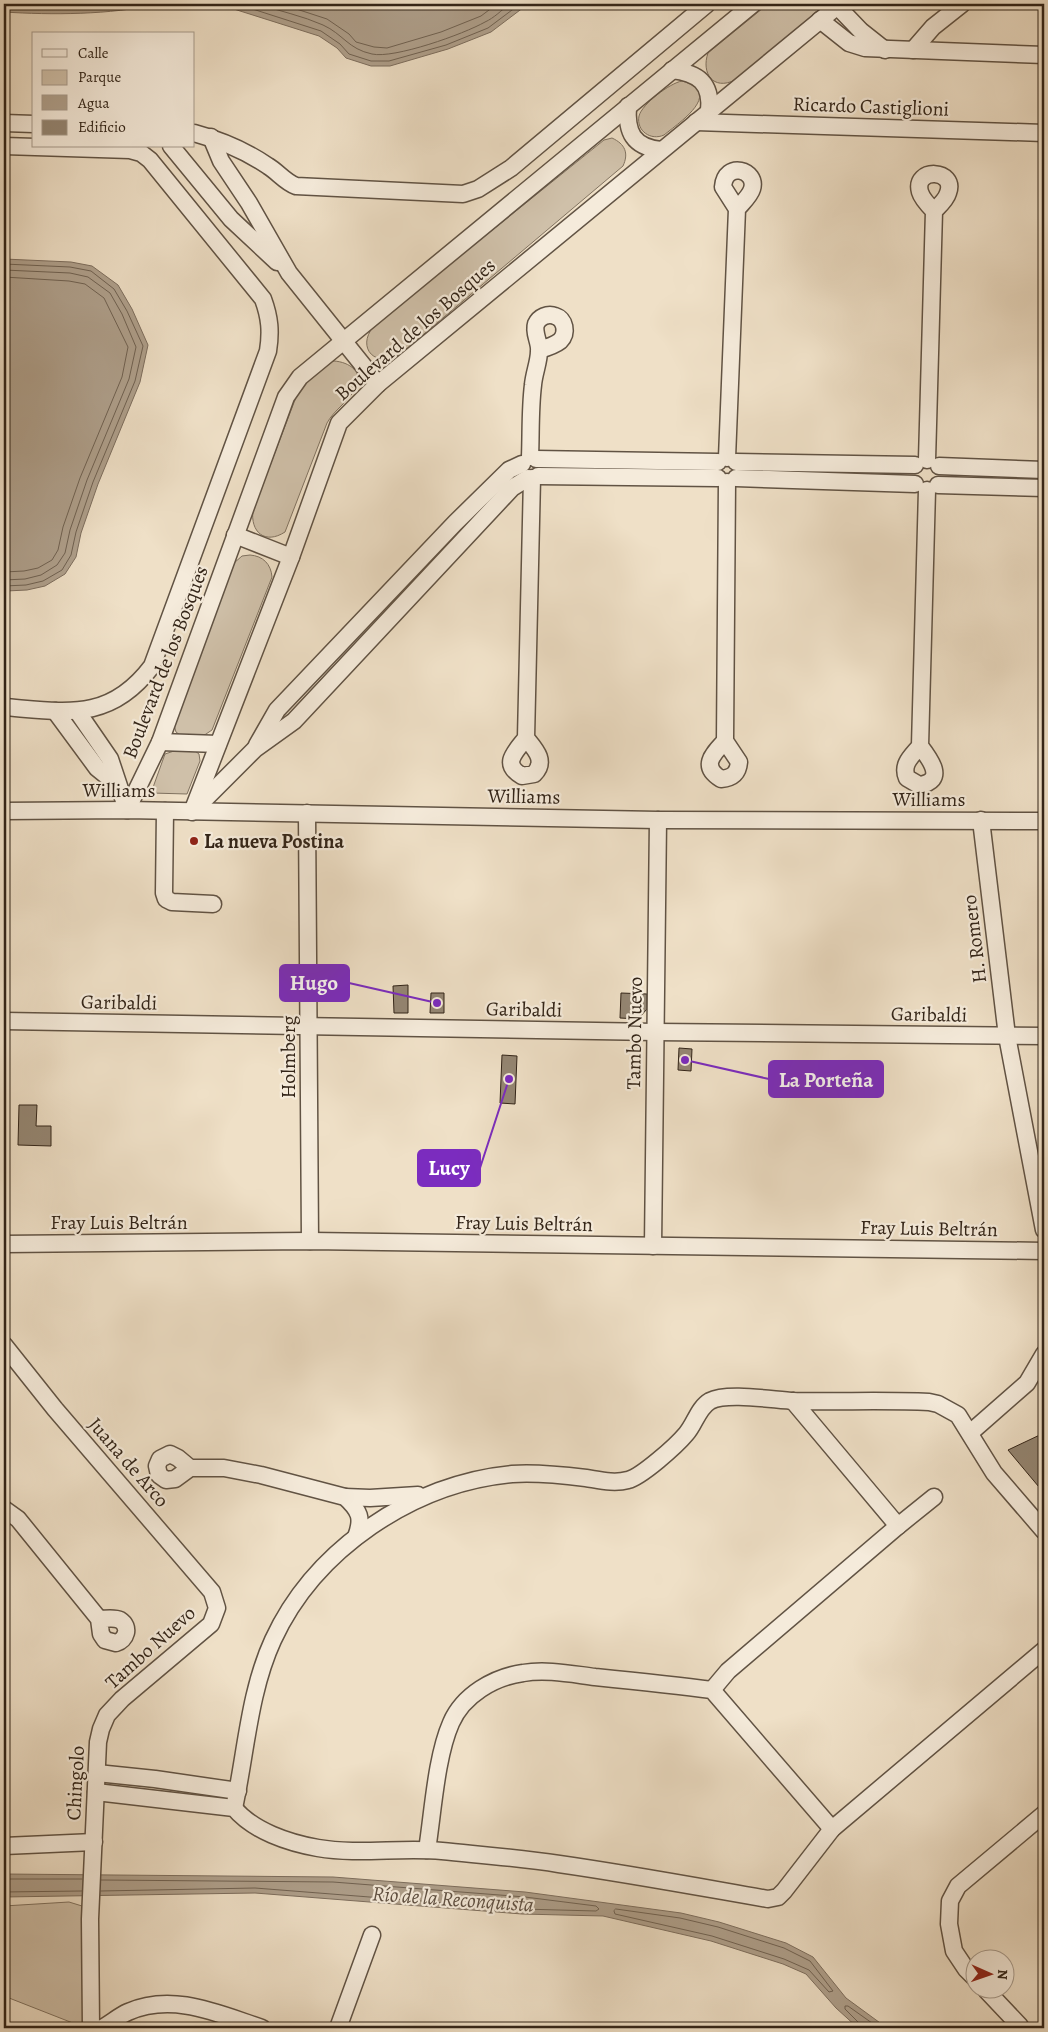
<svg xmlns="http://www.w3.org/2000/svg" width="1048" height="2032" viewBox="0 0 1048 2032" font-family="Alegreya,serif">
<rect width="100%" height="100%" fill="#efe0c7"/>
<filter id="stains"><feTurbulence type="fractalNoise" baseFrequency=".004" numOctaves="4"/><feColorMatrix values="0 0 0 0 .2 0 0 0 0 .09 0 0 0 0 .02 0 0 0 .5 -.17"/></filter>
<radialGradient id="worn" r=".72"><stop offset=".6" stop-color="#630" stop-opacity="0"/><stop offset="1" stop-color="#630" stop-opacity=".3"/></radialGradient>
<!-- green -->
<g fill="#cfc0a9" stroke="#807260">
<path d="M 768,4 L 826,4 L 735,80 C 713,91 701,73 708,53 Z"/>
<path d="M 682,81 C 724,93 680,122 664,135 C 651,141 636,131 639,116 C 642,104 670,83 682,81 Z"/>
<path d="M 612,138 C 625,144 629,153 623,166 L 399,355 C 371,369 355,343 377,323 L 604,140 Z"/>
<path d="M 334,361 C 349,362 365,372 355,389 C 348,402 334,410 327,423 L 285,532 C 265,545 250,532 253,510 L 298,392 L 302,385 L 329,362 Z"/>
<path d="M 250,555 C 263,556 271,564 272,577 L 212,730 L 203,736 L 180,735 L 176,732 L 174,725 L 234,563 L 242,556 Z"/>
<polygon points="180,749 195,751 199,754 200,761 187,794 151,793 165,754"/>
<polygon points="69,1902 82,1906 83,2027 4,1996 4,1906"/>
</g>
<!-- water -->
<g fill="#afa08c" stroke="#7d6e5e">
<path d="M 4,4 L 157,4 C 111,15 51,15 4,12 Z"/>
<polygon points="218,4 528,4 491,32 448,49 390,66 371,66 346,58 337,48 319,36"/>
<polygon points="4,259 71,262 92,266 118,285 132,309 148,345 140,382 98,484 81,533 76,557 65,574 45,586 27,590 6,591 4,591"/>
<polygon points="4,1874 333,1877 525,1892 681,1913 719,1922 786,1943 813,1957 846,1998 887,2028 858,2028 836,2008 806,1974 783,1964 711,1941 603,1916 522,1914 255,1893 4,1897"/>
</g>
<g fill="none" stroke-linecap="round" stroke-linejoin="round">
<!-- shore -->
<g stroke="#706252" stroke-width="1">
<polyline points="237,4 321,31 340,44 349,54 371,61 389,61 446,45 488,28 520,4"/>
<path d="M 258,4 C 279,11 303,16 323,25 C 343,34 348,49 372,54 C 394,59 464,34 485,22 C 494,18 502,10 509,4"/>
<polyline points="281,4 327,19 349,34 356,42 374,47 387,48 441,32 481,16 497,4"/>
<polyline points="4,7 58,8 127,4"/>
<polyline points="4,264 70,267 91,271 114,289 127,311 143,346 135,381 93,482 76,532 71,555 62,570 43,581 26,585 4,586"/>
<polyline points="4,270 70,273 88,277 110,293 122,314 136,347 129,379 87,480 70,530 65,553 57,565 41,575 25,579 4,580"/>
<polyline points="4,277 69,281 85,284 104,298 128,347 122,377 80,478 63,527 58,550 52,560 38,568 24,571 4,572"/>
<polyline points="4,1879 82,1879"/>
<polyline points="101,1891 255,1888 522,1909 596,1911 599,1909 596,1906 525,1897 333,1882 101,1880"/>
<polyline points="4,1892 82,1891"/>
<polygon points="616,1909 680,1918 718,1927 784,1948 810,1961 833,1991 829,1992 809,1970 784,1959 712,1936 615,1914 614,1911"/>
<polyline points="860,2028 859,2023 845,2009 845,2006 848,2006 879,2028"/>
</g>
</g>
<!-- building -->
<g fill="#948673" stroke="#322418">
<polygon points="408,985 408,1013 394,1013 393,986"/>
<polygon points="431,993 444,993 444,1013 430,1013"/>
<polygon points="621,993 647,994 647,1009 638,1019 620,1018"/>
<polygon points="679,1048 692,1049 691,1071 678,1070"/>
<polygon points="502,1055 517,1056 515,1104 500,1103"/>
<polygon points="19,1105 37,1105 36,1126 51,1126 51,1146 18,1145"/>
<polygon points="1044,1433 1044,1493 1008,1450"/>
</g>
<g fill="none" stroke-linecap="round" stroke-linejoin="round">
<!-- minor casing -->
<g stroke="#615344" stroke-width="19">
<g id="minor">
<polyline points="837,6 861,31 885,50"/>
<polyline points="820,20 849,43 865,48 1044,55"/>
<polyline points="913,50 933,27 962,4"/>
<path d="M 672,70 C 698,73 712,83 709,111"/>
<path d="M 628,106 C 626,132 633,147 661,150"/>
<polyline points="696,122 1044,133"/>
<polyline points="4,123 34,124"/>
<path d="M 194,133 C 220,140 246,151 268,166 C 278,172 285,182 296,186 L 463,194 L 478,189 L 511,168 L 707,4"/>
<polyline points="211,137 221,161 249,203 289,273 378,384"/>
<path d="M 4,146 L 130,150 L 141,153 L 150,160 L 263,299 C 270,318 271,332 268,351 L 152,666 C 110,722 66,712 4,707"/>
<polyline points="171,146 231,219 277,262"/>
<path d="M 530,457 C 531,433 530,409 533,385 C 534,373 539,362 539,351 C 540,342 533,333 536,324 C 539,317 548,313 555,316 C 565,319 568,333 560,341 C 555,345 546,348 539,350"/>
<path d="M 727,458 L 737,209 C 742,203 750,196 752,189 C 758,170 725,160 723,187 L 737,209"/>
<polyline points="536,459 718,462"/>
<path d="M 927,460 L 934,211 C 929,206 922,199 920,192 C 913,167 957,169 948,193 C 946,200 939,206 934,211"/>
<polyline points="736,462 915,465"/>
<polyline points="939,466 1044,470"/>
<polyline points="538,476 718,478"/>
<polyline points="736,478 915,484"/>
<polyline points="938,485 1044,488"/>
<polyline points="235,535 291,557"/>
<polyline points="55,711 97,768 118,785"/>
<polyline points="77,711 110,759 127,810"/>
<path d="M 526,738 C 535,749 547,761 534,774 L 522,776 C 501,764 515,752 526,738 L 532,478"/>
<path d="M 725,741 C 713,754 700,766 721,779 C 732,778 738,774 739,762 L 725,741 L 727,482"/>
<polyline points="160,742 218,744"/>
<polyline points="257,745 277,710 455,523 509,470 522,464"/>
<path d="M 920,746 C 912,756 901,764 907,778 L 919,785 C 947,781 930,759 920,746 L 927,490"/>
<polyline points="197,807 255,749 294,721 512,488 528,478"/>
<polyline points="127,810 160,742 286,397 300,377 753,4"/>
<polyline points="4,811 127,810 658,820 1044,821"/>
<polyline points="165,811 164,893 166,899 172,902 213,904"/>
<polyline points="192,812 291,557 339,423 378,384 840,4"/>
<polyline points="307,813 310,1241"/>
<polyline points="981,820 1007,1036 1044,1230"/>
<polyline points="4,1021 655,1032 1044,1036"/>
<polyline points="4,1244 310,1241 1044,1251"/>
<polyline points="653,1246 658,820"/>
<polyline points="4,1345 55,1409 212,1592 217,1608 211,1624 122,1699 107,1715 101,1729 98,1742 90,1919 91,2028"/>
<polyline points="793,1401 898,1526"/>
<polyline points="970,1433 1027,1383 1044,1354"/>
<path d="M 190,1468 L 178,1458 L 170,1454 L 160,1459 L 157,1466 L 159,1475 L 166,1480 L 175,1479 L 190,1468 L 224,1468 L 261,1475 L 345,1497 C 360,1511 363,1518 356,1537"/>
<polyline points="345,1497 370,1498 418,1495"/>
<path d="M 4,1509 L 18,1519 L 99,1619 L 101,1634 L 105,1640 L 116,1643 C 126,1640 131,1627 120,1620 C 114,1617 105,1619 99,1619"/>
<polyline points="712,1690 728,1671 898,1526 934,1497"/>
<polyline points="97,1773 155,1779 238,1791"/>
<path d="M 96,1792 L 234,1808 C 253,1831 289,1843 318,1848 C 359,1855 401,1847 442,1851 C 481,1855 521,1858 559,1864 C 629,1874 699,1887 768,1899 L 778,1897 L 784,1891 L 832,1829 L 1044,1650"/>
<path d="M 234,1808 C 246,1753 249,1692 273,1640 C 315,1549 413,1483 512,1474 C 536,1472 562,1475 586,1478 C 599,1480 614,1484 628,1480 C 641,1477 676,1446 686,1434 C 695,1424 698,1408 710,1401 C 727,1392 773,1400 794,1401 C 839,1402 884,1400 929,1402 L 938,1404 L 958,1415 L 994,1473 L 1044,1531"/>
<polyline points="4,1846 94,1842"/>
<path d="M 427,1850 C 433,1812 436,1757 451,1723 C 463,1695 494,1677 523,1673 C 546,1669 571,1674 595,1677 C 634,1681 673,1685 712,1690 L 832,1829"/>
<polyline points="976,1979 966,1969 954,1951 949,1924 950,1901 958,1886 1044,1814"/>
<polyline points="986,1990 1020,2026"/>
<path d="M 102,2028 C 111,2023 119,2016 128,2012 C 173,1992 219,2014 262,2028"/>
<polyline points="338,2028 372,1935"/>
</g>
</g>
<!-- minor -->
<use href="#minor" stroke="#f5ebdb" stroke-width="16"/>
</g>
<!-- markers -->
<circle fill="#8f2418" stroke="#f5ebdb" stroke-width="2" cx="194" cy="841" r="5"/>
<g text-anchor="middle" stroke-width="4.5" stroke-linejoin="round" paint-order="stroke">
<!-- street labels -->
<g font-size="20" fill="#322418" stroke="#f5ebdb">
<text transform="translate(871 106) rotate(2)" y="7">Ricardo Castiglioni</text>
<text transform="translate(415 329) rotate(-41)" y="7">Boulevard de los Bosques</text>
<text transform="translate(165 662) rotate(-69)" y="7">Boulevard de los Bosques</text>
<text x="119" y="797">Williams</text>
<text transform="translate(524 796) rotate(1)" y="7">Williams</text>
<text x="929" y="806">Williams</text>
<text transform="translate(974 939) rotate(-97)" y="7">H. Romero</text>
<text transform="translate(119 1002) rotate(1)" y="7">Garibaldi</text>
<text transform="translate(524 1009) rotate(1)" y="7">Garibaldi</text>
<text transform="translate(929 1014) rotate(1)" y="7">Garibaldi</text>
<text transform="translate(634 1033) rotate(-89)" y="7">Tambo Nuevo</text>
<text transform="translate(288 1057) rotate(-90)" y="7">Holmberg</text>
<text x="119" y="1229">Fray Luis Beltrán</text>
<text transform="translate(524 1223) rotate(1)" y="7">Fray Luis Beltrán</text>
<text transform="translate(929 1228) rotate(1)" y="7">Fray Luis Beltrán</text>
<text transform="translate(129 1462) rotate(49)" y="7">Juana de Arco</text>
<text transform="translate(150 1647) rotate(-42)" y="7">Tambo Nuevo</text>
<text transform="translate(75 1783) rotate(-87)" y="7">Chingolo</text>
</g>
<!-- poi labels -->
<g font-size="20" font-weight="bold" fill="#322418" stroke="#f5ebdb" text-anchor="start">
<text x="204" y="848">La nueva Postina</text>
</g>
<!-- water labels -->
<g font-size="21" font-style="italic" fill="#5e4f41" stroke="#f5ebdb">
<text transform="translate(453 1899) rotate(4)" y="7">Río de la Reconquista</text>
</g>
</g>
<!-- callouts -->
<path fill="none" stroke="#7b2cbf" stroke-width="2" d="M437 1003L349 983M685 1060L769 1079M509 1079L480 1168"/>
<g fill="#7b2cbf" stroke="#f5ebdb" stroke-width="2">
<circle cx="437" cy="1003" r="5"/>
<circle cx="685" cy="1060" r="5"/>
<circle cx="509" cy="1079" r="5"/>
</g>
<g fill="#7b2cbf" stroke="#7b2cbf" stroke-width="2">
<rect x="280" y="965" width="69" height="36" rx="5"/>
<rect x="769" y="1061" width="114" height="36" rx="5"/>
<rect x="418" y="1150" width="62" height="36" rx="5"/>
</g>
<g font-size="21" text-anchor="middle" font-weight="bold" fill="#fff">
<text x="314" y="990">Hugo</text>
<text x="826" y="1087">La Porteña</text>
<text x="449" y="1175">Lucy</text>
</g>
<!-- margin -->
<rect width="1048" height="2032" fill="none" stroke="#efe0c7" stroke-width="20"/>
<rect x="5" y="5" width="1038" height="2022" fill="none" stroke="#322418" stroke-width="2.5"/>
<rect x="10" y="10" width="1028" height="2012" fill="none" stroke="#322418"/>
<!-- legend -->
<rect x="32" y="32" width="162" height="115" fill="#f5ebdb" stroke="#a79b8d"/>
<rect x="42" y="49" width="25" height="8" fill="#f5ebdb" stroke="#a79b8d"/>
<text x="78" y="58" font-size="15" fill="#322418">Calle</text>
<rect x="42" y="70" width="25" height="15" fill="#cfc0a9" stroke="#a79b8d"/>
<text x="78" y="82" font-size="15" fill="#322418">Parque</text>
<rect x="42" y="95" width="25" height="15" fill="#afa08c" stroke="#a79b8d"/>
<text x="78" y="108" font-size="15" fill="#322418">Agua</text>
<rect x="42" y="120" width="25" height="15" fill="#948673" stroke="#a79b8d"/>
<text x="78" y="132" font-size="15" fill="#322418">Edificio</text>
<!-- north arrow -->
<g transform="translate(990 1974) rotate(92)"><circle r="24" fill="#f5ebdb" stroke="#a79b8d"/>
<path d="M0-4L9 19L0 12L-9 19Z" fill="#8f2418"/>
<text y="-8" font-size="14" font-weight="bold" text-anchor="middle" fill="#322418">N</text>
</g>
<rect width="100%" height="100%" filter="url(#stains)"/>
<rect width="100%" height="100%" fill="url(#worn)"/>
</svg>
